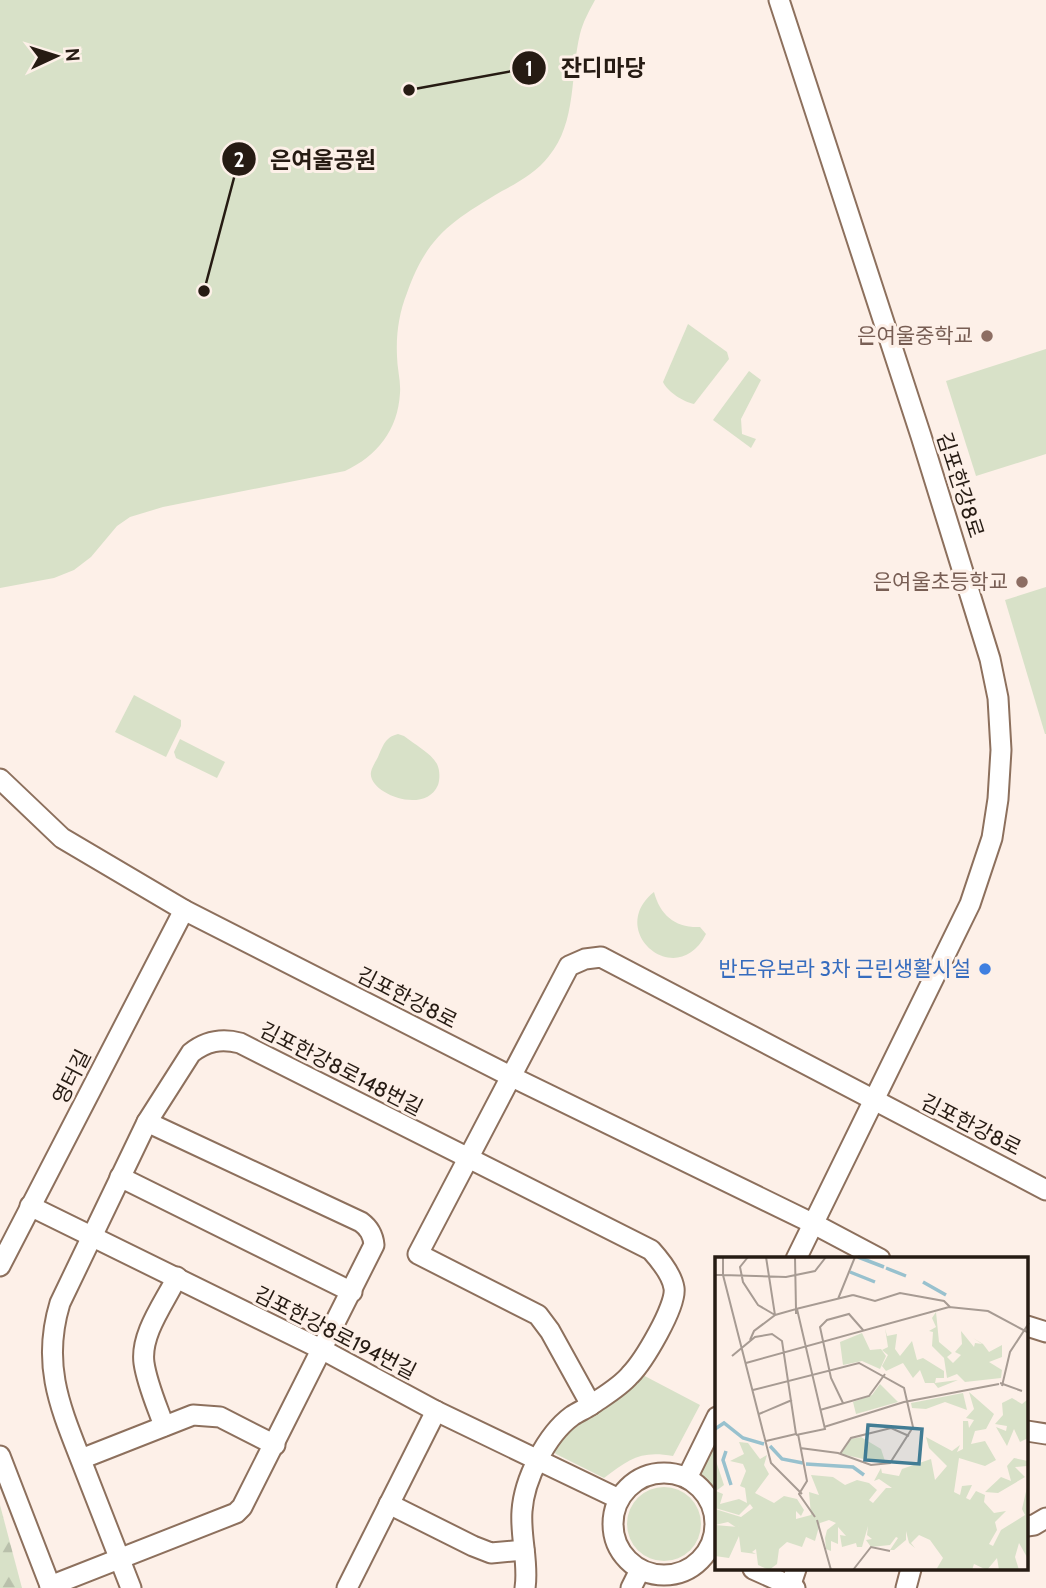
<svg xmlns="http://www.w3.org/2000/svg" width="1046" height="1588" viewBox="0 0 1046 1588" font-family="Cabin,'Noto Sans KR',sans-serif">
<defs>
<pattern id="forest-firs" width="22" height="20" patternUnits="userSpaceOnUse" patternTransform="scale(1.75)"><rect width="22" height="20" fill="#d8e1c8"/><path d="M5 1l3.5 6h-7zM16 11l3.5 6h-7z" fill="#b9c0ab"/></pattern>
</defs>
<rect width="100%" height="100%" fill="#fdf0e8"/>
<!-- green -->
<g fill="#d8e1c8">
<path d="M 0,0 L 595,0 C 589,11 583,22 580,34 C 570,75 577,122 549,156 C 537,172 519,182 502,191 C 452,221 427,236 407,293 C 399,313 396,334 397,356 C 397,368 401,381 400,393 C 398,430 377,456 345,471 L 163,507 L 130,517 L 117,526 L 91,557 L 74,570 L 54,578 L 0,588 Z"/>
<path d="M 688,324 L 727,352 L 729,359 L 694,404 C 683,402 667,391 663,382 Z"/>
<polygon points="1046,349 1046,454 976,476 946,381"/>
<polygon points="749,371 761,380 741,419 742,434 756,439 751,448 713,420"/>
<polygon points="1046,587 1046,734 1045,734 1005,600"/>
<polygon points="134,695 181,720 181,726 166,757 115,732"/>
<path d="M 398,734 L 404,736 C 414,744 431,753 437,764 C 440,770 440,779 438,785 C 425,816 367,793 371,772 C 372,767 376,761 378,757 C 383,746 385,737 398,734 Z"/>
<polygon points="180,739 225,762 217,778 176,758 174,752"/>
<path d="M 654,892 C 660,915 675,928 700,927 L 706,934 C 677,992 605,931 654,892 Z"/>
<path d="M 639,1373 L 700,1405 L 673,1456 C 641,1450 629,1459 604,1478 L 556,1454 L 551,1448 L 558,1432 Z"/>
<polygon points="717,1428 717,1504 710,1485 696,1468"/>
<circle cx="664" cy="1524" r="37"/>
</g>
<!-- forest -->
<polygon fill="url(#forest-firs)" points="0,1505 22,1588 0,1588"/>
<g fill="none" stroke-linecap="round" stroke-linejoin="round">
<!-- minor casing -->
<g stroke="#8d705d" stroke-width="23">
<g id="minor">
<polyline points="779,0 921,436 990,659 998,698 1001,750 998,799 992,838 970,904 796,1259"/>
<polyline points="0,779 62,838 184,910 510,1076 814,1224 880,1259"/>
<polyline points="120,1177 352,1292"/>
<polyline points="30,1206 323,1350 436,1411 619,1499"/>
<polyline points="0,1266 184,910"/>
<polyline points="1027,1326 1046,1332"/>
<path d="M 164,1426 C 157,1406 147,1384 144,1363 C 140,1334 165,1302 177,1277"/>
<polyline points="1027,1431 1046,1434"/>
<polyline points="0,1456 51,1588"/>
<polyline points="81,1459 193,1415 220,1417 275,1445"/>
<circle cx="664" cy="1524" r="51"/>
<polyline points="687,1478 717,1417"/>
<polyline points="389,1504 473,1546 491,1553 524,1550"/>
<polyline points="1027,1526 1034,1525 1046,1518"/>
<polyline points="753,1569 795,1588"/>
<path d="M 50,1586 L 236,1513 L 242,1507 L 374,1245 C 373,1234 369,1228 361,1222 L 147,1122"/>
<polyline points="790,1587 796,1569"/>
<path d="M 131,1588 C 116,1549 101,1511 86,1473 C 63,1413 40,1369 60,1303 L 147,1122 L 191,1053 C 206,1041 221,1038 240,1043 L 651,1250 C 660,1260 672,1275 674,1288 C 677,1306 643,1362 630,1375 C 620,1387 604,1396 591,1405"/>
<polyline points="347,1588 436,1411"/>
<path d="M 525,1588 C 529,1563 520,1537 522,1511 C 524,1480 546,1435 572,1416 C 578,1412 585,1409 591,1405 L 550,1331 L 538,1315 L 418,1254 L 569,966 L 585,959 L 601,957 L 1046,1190"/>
<polyline points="631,1588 640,1570"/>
<polyline points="906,1588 911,1569"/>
</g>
</g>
<!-- minor -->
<use href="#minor" stroke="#fff" stroke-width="19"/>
</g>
<!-- markers -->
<g fill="#8d6e63" stroke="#fdf0e8" stroke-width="2.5">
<circle cx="987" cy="336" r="7"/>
<circle cx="1022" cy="582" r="7"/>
</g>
<circle fill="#3f7fe0" stroke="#fdf0e8" stroke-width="2.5" cx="985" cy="969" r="7"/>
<g text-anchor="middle" stroke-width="6" stroke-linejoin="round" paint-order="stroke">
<!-- education labels -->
<g font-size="21" fill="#785e54" stroke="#fdf0e8" text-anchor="end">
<text x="973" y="343">은여울중학교</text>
<text x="1008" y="589">은여울초등학교</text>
</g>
<!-- street labels -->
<g font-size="21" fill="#261b13" stroke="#fdf0e8">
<text transform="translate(960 485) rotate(72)" y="7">김포한강8로</text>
<text transform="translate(407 998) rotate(27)" y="7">김포한강8로</text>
<text transform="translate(341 1069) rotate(27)" y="7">김포한강8로148번길</text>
<text transform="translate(72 1077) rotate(-63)" y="7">영터길</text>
<text transform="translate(971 1125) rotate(27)" y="7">김포한강8로</text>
<text transform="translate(335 1333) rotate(27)" y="7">김포한강8로194번길</text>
</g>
<!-- shop labels -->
<g font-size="21" fill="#366cbe" stroke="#fdf0e8" text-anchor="end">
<text x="971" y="976">반도유보라 3차 근린생활시설</text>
</g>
</g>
<!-- overview -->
<g transform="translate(715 1257)">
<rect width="313" height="313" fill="#fdf0e8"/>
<path d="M 147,76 L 155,93 L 166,92 L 171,99 L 165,112 L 147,104 L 128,108 L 125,85 ZM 165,127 L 183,145 L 141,157 L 138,145 L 157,138 ZM 248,136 L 252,153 L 230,145 L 211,152 L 197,151 L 196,146 ZM 146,180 L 166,192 L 171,207 L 126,197 L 136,182 ZM 0,252 L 26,260 L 28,265 L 22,271 L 13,265 L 0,268 Z" fill="#d8e1c8"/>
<path d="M 221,55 L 224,85 L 237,96 L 232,100 L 238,106 L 246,98 L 240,95 L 247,87 L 246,74 L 259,90 L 260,86 L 267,87 L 258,81 L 268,87 L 274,95 L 287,88 L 287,100 L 274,105 L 287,113 L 286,121 L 250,125 L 242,117 L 232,121 L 229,101 L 217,89 L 218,75 L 214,74 L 221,70 L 217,61 ZM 170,71 L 172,79 L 182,77 L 180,92 L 185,99 L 197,84 L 202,103 L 208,101 L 229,114 L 229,121 L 221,121 L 220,126 L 243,123 L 223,131 L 219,126 L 210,126 L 205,113 L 198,121 L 188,106 L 171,114 L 167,109 L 173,98 L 167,93 L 173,90 ZM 254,135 L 279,157 L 271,172 L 260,174 L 256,187 L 270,184 L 281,203 L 270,209 L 244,201 L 239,235 L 245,238 L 247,229 L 257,228 L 251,241 L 255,243 L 261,234 L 270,238 L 269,245 L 279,256 L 291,254 L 280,265 L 282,273 L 274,287 L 278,289 L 286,273 L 310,258 L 307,252 L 313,226 L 313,302 L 304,286 L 300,300 L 304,313 L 284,313 L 282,301 L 272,313 L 259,307 L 257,313 L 221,313 L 228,301 L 215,283 L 204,278 L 196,286 L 200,291 L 194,286 L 191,274 L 191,283 L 179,293 L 175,293 L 183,281 L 181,280 L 175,288 L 156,290 L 151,283 L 157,282 L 152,278 L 153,269 L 147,290 L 142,290 L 141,286 L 127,290 L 125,278 L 131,279 L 123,270 L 123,287 L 116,284 L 116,294 L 111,292 L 110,281 L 112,273 L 121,266 L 114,263 L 105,266 L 100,284 L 91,280 L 87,290 L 72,285 L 64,292 L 62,307 L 54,313 L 43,308 L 41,292 L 37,295 L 41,297 L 26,295 L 24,279 L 14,301 L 0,299 L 0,268 L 23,270 L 26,260 L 38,251 L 35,247 L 24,258 L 0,251 L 0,201 L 9,228 L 1,234 L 8,237 L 5,247 L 24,242 L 32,246 L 30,231 L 25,229 L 31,214 L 28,207 L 15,204 L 29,197 L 24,185 L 33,186 L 45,202 L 52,198 L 49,208 L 54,217 L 40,236 L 59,246 L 69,239 L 82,242 L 89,253 L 86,259 L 81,254 L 81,262 L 96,258 L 94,235 L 104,238 L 96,218 L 118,220 L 130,228 L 142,223 L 154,226 L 162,233 L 154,243 L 158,246 L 171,231 L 177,231 L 164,222 L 159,224 L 166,211 L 167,216 L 184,219 L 187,212 L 216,202 L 220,223 L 232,209 L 214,191 L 211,180 L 237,194 L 245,188 L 242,195 L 248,192 L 248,164 L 253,164 L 254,171 L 259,163 L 251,161 L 259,152 ZM 297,141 L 307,147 L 313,142 L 313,181 L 305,185 L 299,172 L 292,189 L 281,170 L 291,174 L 292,169 L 280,167 L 288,158 L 287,146 ZM 299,201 L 313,204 L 312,209 L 300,210 L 310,220 L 283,236 L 270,235 L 286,220 L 296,224 L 292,209 Z" fill="#d8e1c8"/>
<path fill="none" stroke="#98c1ce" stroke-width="3.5" d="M 143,0 L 169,10M 171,11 L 191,19M 135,15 L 160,25M 208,25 L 231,38M 0,172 L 9,166 L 28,181 L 49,187M 55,189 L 67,202 L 88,206M 11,194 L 8,203 L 16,228M 91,207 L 138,210 L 149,218"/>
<path fill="none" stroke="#a79b93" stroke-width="2" d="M 33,0 L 25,10 L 28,25 L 43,48 L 60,58M 80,0 L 81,52 L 138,38M 0,18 L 8,18 L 8,0M 138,38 L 160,44 L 185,36 L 229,44 L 235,50M 123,42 L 140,0M 60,58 L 81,52 L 81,57M 35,83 L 39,74 L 60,58 L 51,0M 17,99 L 40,80 L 57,77 L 67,84 L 81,177 L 51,184M 31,106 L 234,50 L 273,54 L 314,76M 285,126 L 307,134M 287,129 L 295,95 L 314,66M 38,133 L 144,106 L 189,131 L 198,170 L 175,206 L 156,208 L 123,196 L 85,191M 128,146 L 116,121 L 105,70 L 112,63 L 134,57 L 148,73M 105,153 L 154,139 L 170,117M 44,157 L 77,143M 109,170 L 189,145 L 284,127M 83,177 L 92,224 L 84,237 L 100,260M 81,178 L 110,172 L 82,52M 125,197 L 136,181 L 176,171 L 194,179M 87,237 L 56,206 L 8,18 L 71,20 L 100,14 L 111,0M 102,263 L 116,313M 138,313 L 156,290 L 175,294"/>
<path fill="#417c94" fill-opacity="0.15" stroke="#417c94" stroke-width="3.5" d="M 153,168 L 207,172 L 204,207 L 150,203 Z"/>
<rect width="313" height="313" fill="none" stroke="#261b13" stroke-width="3.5"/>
</g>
<!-- callouts -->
<path fill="none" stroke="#261b13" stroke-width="2.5" d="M409 90L529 68M204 291L239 159"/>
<g fill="#261b13" stroke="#fdf0e8" stroke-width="2.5">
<circle cx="409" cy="90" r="7"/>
<circle cx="204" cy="291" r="7"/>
<circle cx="529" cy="68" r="18"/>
<circle cx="239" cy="159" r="18"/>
</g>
<g font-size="21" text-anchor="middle" font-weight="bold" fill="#fff">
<text x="529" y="76">1</text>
<text x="239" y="167">2</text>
</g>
<g font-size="23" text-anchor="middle" font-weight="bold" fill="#261b13" stroke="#fdf0e8" stroke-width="6" stroke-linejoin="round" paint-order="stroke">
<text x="603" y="76">잔디마당</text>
<text x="323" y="168">은여울공원</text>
</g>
<!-- north arrow -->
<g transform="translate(56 56) rotate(86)" stroke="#fdf0e8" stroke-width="5" paint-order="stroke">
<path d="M0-5L12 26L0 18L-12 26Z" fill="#261b13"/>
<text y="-10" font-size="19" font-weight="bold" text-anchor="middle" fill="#261b13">N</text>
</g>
</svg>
